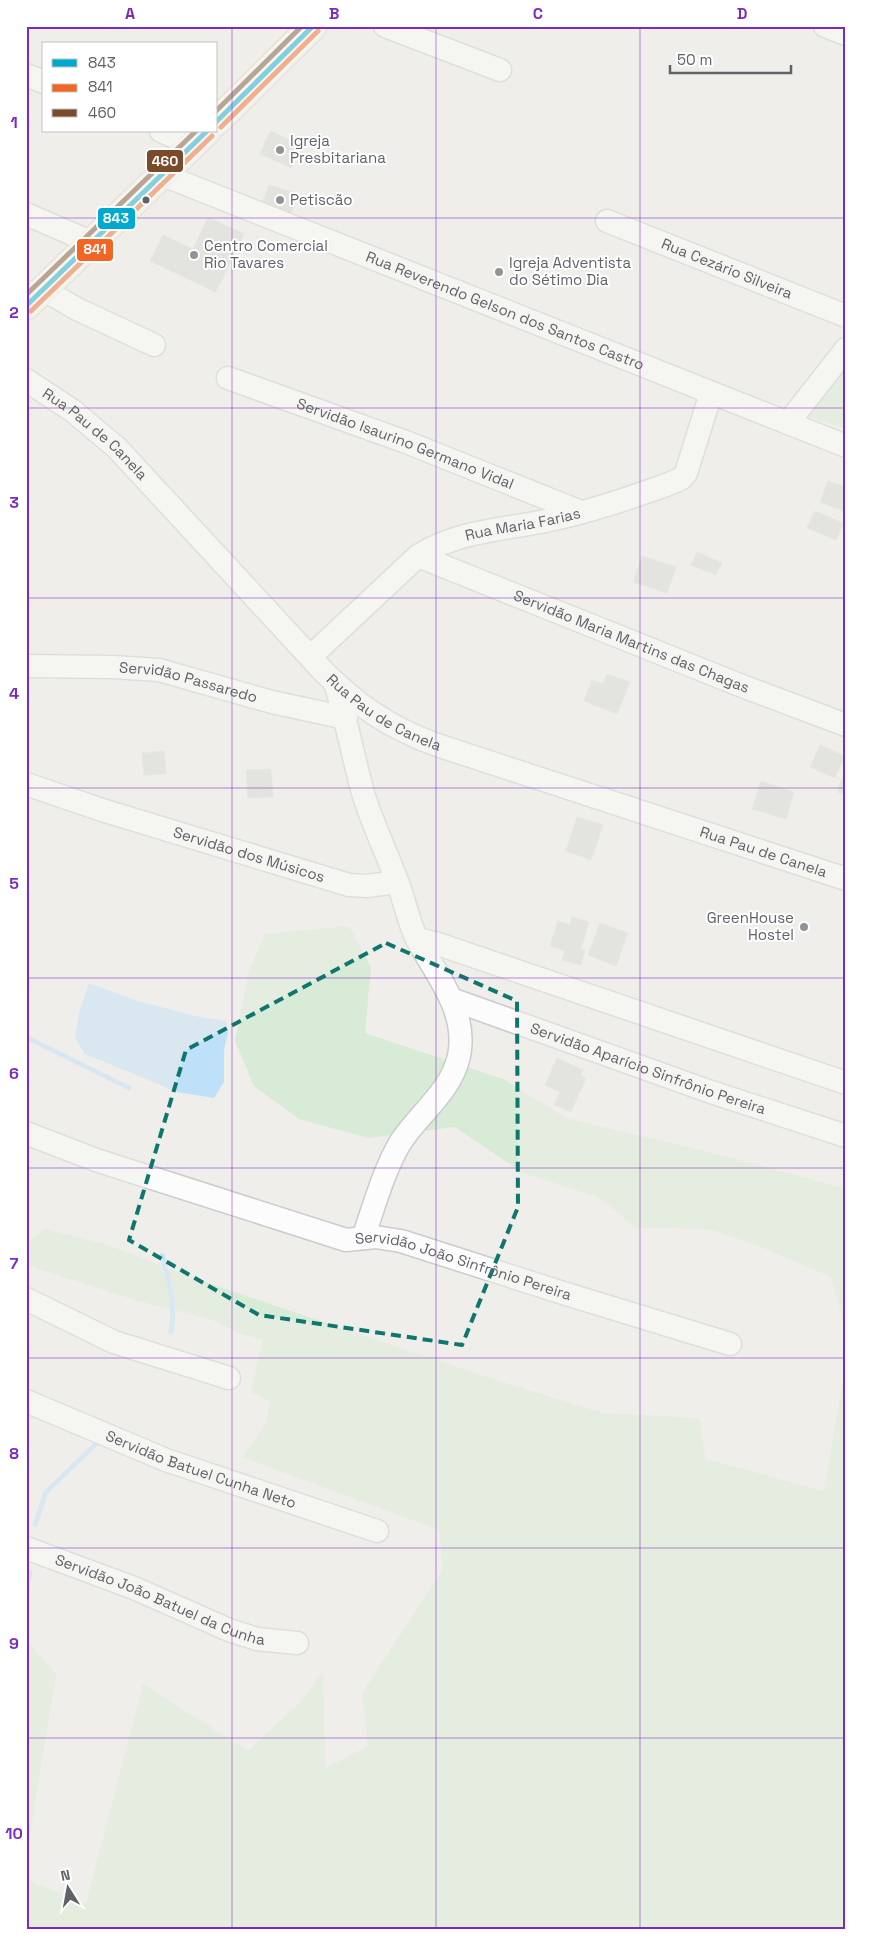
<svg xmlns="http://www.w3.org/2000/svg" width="872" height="1956" viewBox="0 0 872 1956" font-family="'Space Grotesk',sans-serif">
<rect width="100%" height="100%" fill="#efeeea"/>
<!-- green -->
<g fill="#d8ebd6">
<polygon points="846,364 846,421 843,428 805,415"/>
<polygon points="349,926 371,968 365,1033 503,1079 566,1118 728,1157 846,1189 846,1331 831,1277 756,1245 709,1229 636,1228 598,1197 523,1173 455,1127 368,1138 299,1119 254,1086 235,1041 249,971 265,934"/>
<polygon points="45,1229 105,1244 202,1281 493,1379 603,1413 699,1418 706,1459 824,1491 846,1364 846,1930 26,1930 26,1879 86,1904 143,1684 248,1751 300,1702 323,1673 325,1768 368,1746 362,1693 443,1570 439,1530 242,1457 266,1424 270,1402 251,1392 263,1340 242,1334 210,1319 135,1300 26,1265 26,1240 29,1241"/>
<polygon points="26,1639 56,1674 26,1860"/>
</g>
<!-- water -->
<polygon fill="#bfe0f9" points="89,983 138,1001 195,1016 226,1021 228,1032 224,1050 224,1082 214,1098 177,1092 85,1054 75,1038 79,1013"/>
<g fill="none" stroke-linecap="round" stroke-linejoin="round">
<!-- stream -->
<g stroke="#bfe0f9" stroke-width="5">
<polyline points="26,1037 129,1088"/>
<path d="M 162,1256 C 169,1282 176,1305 171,1332"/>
<polyline points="35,1525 46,1492 96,1444"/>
<polyline points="26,1592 30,1572"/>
</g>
</g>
<!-- building -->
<g fill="#d6d5d3" stroke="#deddd9">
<polygon points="270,131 301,145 291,168 260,154"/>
<polygon points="269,185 299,194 290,216 261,206"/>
<polygon points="208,217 244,234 216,292 150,261 163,235 193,249"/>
<polygon points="828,481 846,487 846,512 820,502"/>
<polygon points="815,511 843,523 836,540 807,528"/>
<polygon points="697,552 722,563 716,575 691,565"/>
<polygon points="642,556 676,567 667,593 633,582"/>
<polygon points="607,674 630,682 617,714 584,701 592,680 603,684"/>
<polygon points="820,745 845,756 835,778 810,767"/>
<polygon points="164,751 166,774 144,775 142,753"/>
<polygon points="846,768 846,795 837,792"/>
<polygon points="271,769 273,797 248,798 246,770"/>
<polygon points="761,781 794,792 786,819 752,809"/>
<polygon points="577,817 603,825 591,860 566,851"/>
<polygon points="572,917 589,922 581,949 585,950 581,965 562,960 565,951 550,946 558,921 570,925"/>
<polygon points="600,923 628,933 616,966 588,955"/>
<polygon points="557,1058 583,1070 581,1076 586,1078 571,1112 554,1105 560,1092 545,1085"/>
</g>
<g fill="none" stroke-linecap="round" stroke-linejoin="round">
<!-- minor casing -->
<g stroke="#cbcccc" stroke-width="25">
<g id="minor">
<polyline points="385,26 500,70"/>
<polyline points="825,26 846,34"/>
<polyline points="26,75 44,82"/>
<polyline points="161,131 193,145"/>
<path id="s1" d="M 163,175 L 846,446"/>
<polyline points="26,214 93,243"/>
<path id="s2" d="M 607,221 L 846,316"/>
<polyline points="44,290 77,309 154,345"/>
<path id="s3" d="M 228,378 L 406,442 L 581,512"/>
<path id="s4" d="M 26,380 L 73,411 L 117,448 L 323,671 C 358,706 390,728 437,745 L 846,879"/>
<polyline points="788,423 846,349"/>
<path id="s5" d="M 418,556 L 737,684 L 846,725"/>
<path id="s6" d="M 310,657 L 418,556 C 459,530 504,530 550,520 C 583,513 615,503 646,492 C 658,488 671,484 682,478 L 686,473 L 711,393"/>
<path id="s7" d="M 26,666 L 113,667 L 159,670 L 272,702 L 346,718"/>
<path d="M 335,683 C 346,719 353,756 363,793 C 372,823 386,851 397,881 C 405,900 408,923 418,941 C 438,977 468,1013 459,1056 C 451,1092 419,1113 400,1143 C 383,1172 374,1207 363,1238"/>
<path id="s8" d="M 26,784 L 102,810 L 349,885 L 367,886 L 397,882"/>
<polyline points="417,939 438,944 846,1083"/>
<path id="s9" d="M 451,999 L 711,1092 L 846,1136"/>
<path id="s10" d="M 26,1133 L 96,1160 L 346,1240 L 375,1237 L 401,1241 L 563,1293 L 730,1344"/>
<polyline points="26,1299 114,1342 229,1378"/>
<path id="s11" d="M 26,1401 L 166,1460 L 377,1531"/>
<path id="s12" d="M 26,1548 L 134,1588 L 229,1630 L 257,1639 L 297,1643"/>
</g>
</g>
<!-- major casing -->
<g stroke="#d7ceb8" stroke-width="30">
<g id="major">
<polyline points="216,122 313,26"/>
<polyline points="26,306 207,131"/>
</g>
</g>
<!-- minor -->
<use href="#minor" stroke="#fdfcfc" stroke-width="22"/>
<!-- major -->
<use href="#major" stroke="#f4f2e9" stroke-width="28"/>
<!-- bus-1 casing -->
<g stroke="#fff" stroke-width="9">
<g id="bus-1">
<polyline points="216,122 313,26"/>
<polyline points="26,306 207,131"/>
</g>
</g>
<!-- bus-2 casing -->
<g stroke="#fff" stroke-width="9">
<g id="bus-2">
<polyline points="221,127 318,31"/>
<polyline points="31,311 212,136"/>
</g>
</g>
<!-- bus-3 casing -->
<g stroke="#fff" stroke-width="9">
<g id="bus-3">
<polyline points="216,111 302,26"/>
<polyline points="26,295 196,131"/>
</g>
</g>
<!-- bus-1 -->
<use href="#bus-1" stroke="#00a9ce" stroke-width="5"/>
<!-- bus-2 -->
<use href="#bus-2" stroke="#f26522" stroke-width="5"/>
<!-- bus-3 -->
<use href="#bus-3" stroke="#7a4b2a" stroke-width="5"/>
</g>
<!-- marked area -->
<path d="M0 0H872V1956H0ZM 386,943 L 517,1001 L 518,1207 L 462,1345 L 259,1315 L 129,1240 L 186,1050 Z" fill="#efeeea" fill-opacity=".55" fill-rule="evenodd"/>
<path fill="none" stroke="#0f766e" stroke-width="4" stroke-dasharray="10 6" stroke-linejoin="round" d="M 386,943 L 517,1001 L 518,1207 L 462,1345 L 259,1315 L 129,1240 L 186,1050 Z"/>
<!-- grid -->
<path fill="none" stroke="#7b2cbf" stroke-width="1" stroke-opacity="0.55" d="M 232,26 L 232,1930M 436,26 L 436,1930M 640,26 L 640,1930M 26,218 L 846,218M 26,408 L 846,408M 26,598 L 846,598M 26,788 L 846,788M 26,978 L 846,978M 26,1168 L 846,1168M 26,1358 L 846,1358M 26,1548 L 846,1548M 26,1738 L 846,1738"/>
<!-- markers -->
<g fill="#919496" stroke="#fff" stroke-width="2">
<circle cx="280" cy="150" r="5"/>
<circle cx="280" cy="200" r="5"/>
<circle cx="194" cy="255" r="5"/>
<circle cx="499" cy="272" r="5"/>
<circle cx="804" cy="927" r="5"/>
</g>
<circle fill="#5f6368" stroke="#fff" stroke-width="2" cx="146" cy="200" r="4.5"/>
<g text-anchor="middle" stroke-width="4" stroke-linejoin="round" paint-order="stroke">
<!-- poi labels -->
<g font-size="15" fill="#5f6368" stroke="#fff" text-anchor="start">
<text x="290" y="146">Igreja<tspan x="290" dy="17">Presbitariana</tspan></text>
<text x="290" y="205">Petiscão</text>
<text x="204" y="251">Centro Comercial<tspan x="204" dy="17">Rio Tavares</tspan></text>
<text x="509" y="268">Igreja Adventista<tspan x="509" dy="17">do Sétimo Dia</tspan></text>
<text x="794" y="923" text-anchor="end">GreenHouse<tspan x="794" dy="17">Hostel</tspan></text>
</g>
<!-- street labels -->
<g font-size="15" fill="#5f6368" stroke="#fff">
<text dy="5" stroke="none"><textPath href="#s2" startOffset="129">Rua Cezário Silveira</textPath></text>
<text dy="5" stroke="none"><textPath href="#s1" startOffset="368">Rua Reverendo Gelson dos Santos Castro</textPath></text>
<text dy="5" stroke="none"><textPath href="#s4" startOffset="88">Rua Pau de Canela</textPath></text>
<text dy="5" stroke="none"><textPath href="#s3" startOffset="189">Servidão Isaurino Germano Vidal</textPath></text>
<text dy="5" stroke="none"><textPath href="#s6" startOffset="258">Rua Maria Farias</textPath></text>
<text dy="5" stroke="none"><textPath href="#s5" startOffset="230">Servidão Maria Martins das Chagas</textPath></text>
<text dy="5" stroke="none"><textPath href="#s7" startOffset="164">Servidão Passaredo</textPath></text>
<text dy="5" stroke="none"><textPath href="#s4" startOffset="492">Rua Pau de Canela</textPath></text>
<text dy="5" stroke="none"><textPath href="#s4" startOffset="898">Rua Pau de Canela</textPath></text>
<text dy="5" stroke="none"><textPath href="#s8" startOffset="234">Servidão dos Músicos</textPath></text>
<text dy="5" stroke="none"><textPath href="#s9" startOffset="209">Servidão Aparício Sinfrônio Pereira</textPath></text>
<text dy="5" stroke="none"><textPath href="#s10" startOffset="459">Servidão João Sinfrônio Pereira</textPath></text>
<text dy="5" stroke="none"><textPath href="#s11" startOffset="188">Servidão Batuel Cunha Neto</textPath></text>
<text dy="5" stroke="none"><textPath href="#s12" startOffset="144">Servidão João Batuel da Cunha</textPath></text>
</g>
</g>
<g stroke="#fff" stroke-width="2">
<rect x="146" y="149" width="38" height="24" rx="5" fill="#7a4b2a"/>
<rect x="97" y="207" width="39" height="23" rx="5" fill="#00a9ce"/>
<rect x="76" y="238" width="38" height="24" rx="5" fill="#f26522"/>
</g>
<g font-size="14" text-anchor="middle" font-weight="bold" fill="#fff">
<text x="165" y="166">460</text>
<text x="116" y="223">843</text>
<text x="95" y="254">841</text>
</g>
<!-- border -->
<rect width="872" height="1956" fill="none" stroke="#ffffff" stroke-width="55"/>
<!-- legend -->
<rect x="42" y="42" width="175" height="90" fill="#ffffff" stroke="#bfc1c3"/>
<rect x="52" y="59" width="25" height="8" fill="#00a9ce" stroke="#bfc1c3"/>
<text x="88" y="68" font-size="15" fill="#5f6368">843</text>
<rect x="52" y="84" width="25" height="8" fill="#f26522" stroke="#bfc1c3"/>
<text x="88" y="92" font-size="15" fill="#5f6368">841</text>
<rect x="52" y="109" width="25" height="8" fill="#7a4b2a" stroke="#bfc1c3"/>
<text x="88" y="118" font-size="15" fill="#5f6368">460</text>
<!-- north arrow -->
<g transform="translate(68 1888) rotate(349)" stroke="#ffffff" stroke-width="4" paint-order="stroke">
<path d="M0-4L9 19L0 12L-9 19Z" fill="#5f6368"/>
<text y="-8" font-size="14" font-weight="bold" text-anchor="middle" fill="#5f6368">N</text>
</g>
<!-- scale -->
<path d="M670 65v8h121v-8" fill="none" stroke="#5f6368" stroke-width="2.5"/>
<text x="677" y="65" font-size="15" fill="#5f6368" stroke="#ffffff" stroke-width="4" paint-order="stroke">50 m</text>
<rect x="28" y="28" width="816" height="1900" fill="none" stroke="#7b2cbf" stroke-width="2"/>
<g font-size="16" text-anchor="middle" font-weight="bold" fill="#7b2cbf">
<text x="130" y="19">A</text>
<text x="334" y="19">B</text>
<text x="538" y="19">C</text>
<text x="742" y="19">D</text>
<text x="14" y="128">1</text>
<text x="14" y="318">2</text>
<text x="14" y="508">3</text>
<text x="14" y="699">4</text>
<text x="14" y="889">5</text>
<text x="14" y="1079">6</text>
<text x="14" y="1269">7</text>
<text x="14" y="1459">8</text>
<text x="14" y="1649">9</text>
<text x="14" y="1839">10</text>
</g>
</svg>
